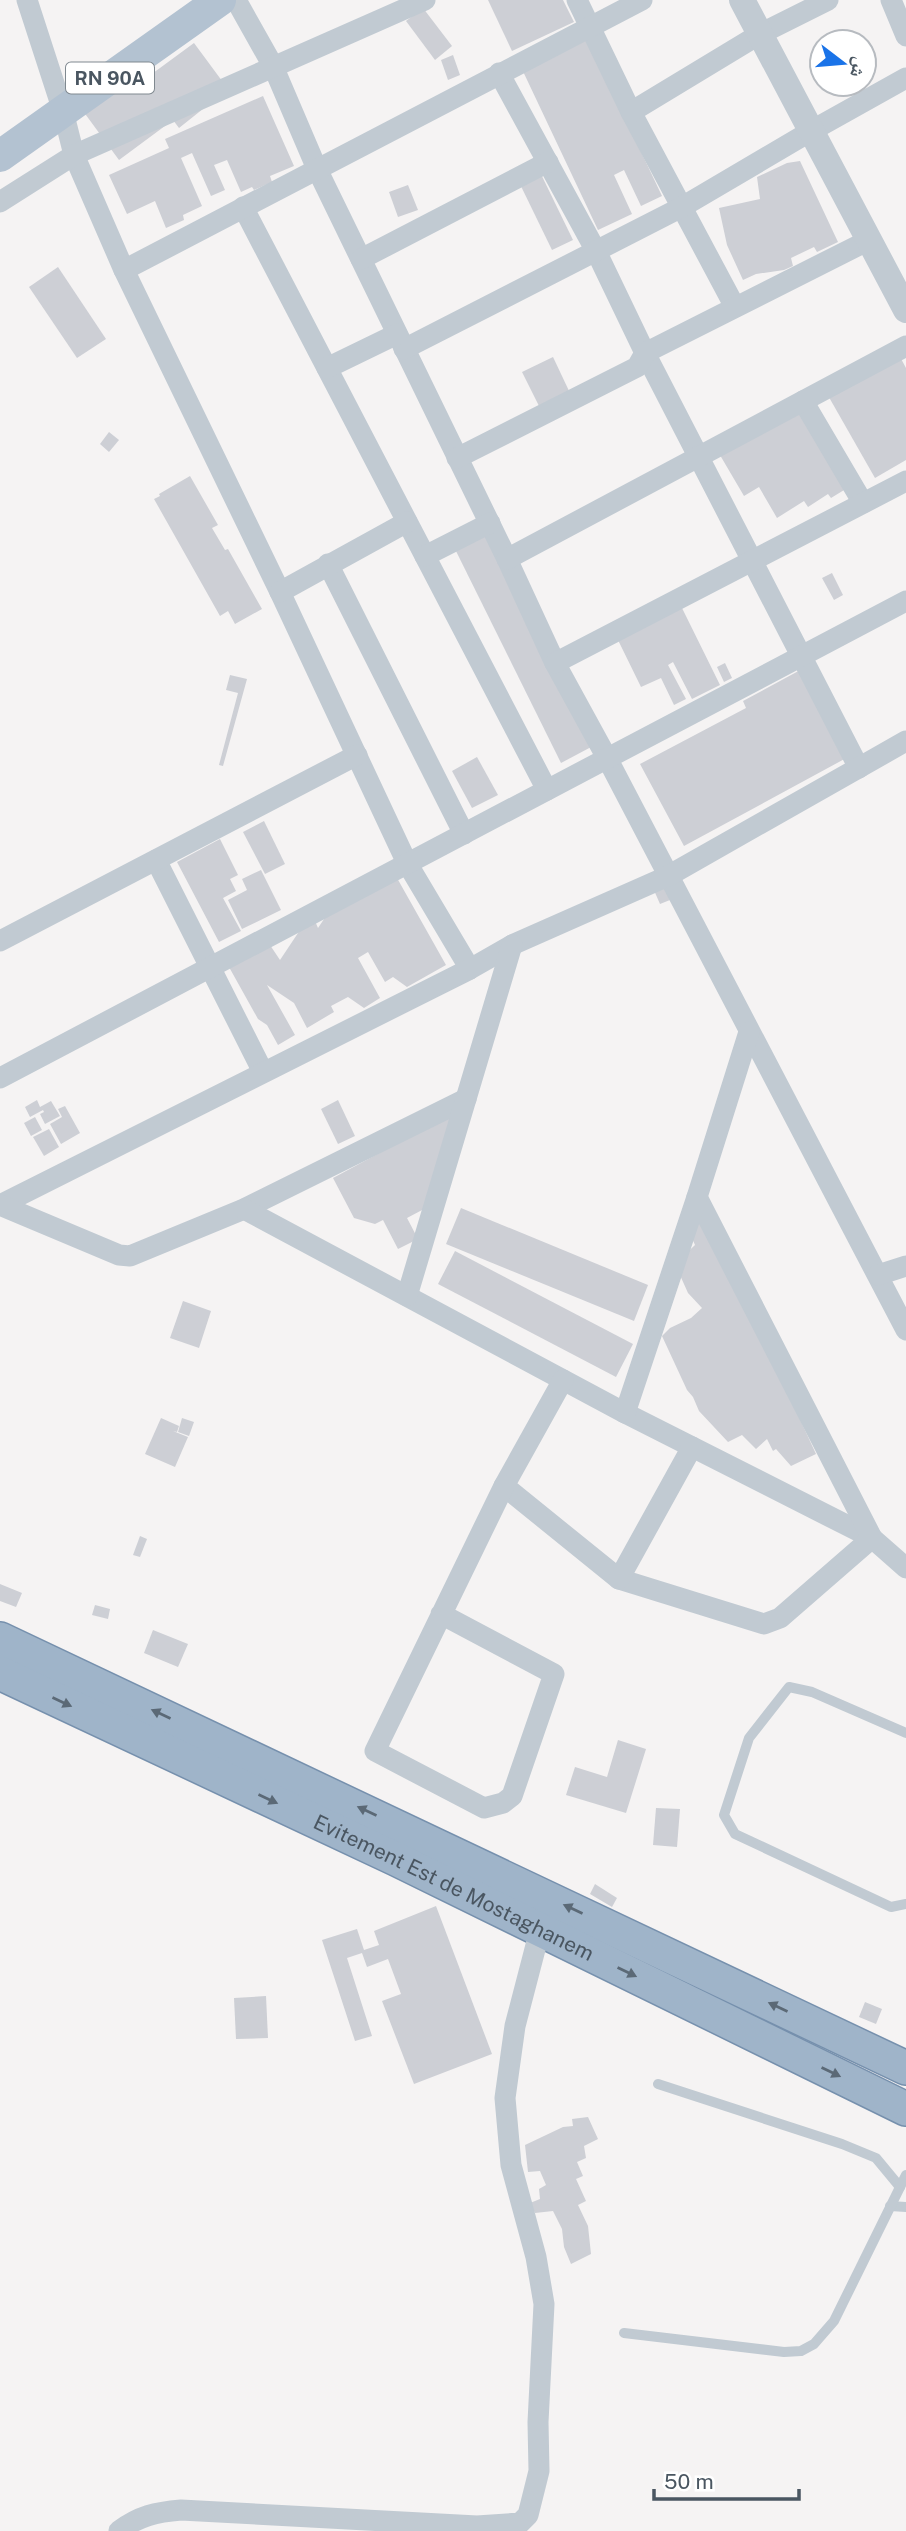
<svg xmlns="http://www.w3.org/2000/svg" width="906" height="2531" viewBox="0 0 906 2531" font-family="'Public Sans','Noto Naskh Arabic',sans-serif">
<rect width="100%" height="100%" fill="#f5f3f3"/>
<!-- building -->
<g fill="#cdcfd5">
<polygon points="488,0 563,0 574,22 512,51"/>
<polygon points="423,8 452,46 435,60 406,21"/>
<polygon points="585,34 662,196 641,206 624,170 614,175 632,214 598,230 520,65"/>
<polygon points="194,43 228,89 179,128 173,120 119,160 83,111 138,70 145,79"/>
<polygon points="453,55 460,75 448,80 441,60"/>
<polygon points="263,96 294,166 270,176 272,182 254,190 252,187 241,192 227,160 214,165 225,190 211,196 192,153 181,158 202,206 183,215 184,220 166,228 155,201 127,214 109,175 169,148 165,139"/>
<polygon points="800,161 838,242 817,252 814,247 791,258 793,266 784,270 756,274 743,280 727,245 719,208 760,199 757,177 787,163"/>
<polygon points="538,168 573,240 552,250 517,178"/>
<polygon points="408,185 418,210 398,217 389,192"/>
<polygon points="58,267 106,339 77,358 29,287"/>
<polygon points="899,355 906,368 906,460 875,478 826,392"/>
<polygon points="553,357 570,393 540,408 522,372"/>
<polygon points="796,401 849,487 831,498 828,494 808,507 804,501 777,518 759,487 744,496 717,450"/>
<polygon points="109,432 119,440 109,452 100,444"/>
<polygon points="190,476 218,525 212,528 225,550 228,549 262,609 235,624 228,611 220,616 154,499 160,496 159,494"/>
<polygon points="480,519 593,746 561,763 448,535"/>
<polygon points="832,573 843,595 834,600 822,578"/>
<polygon points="682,608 720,685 692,699 673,662 668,665 686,699 674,705 661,678 641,687 618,640"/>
<polygon points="725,663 732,678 724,682 717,667"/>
<polygon points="804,668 850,756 684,846 640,764 746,708 743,701"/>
<polygon points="230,675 247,679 223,766 219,765 238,693 226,690"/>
<polygon points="477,757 498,795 472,808 452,771"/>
<polygon points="264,821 285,864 265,874 243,832"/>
<polygon points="220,839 238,875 230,879 236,891 223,898 241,931 219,942 177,862"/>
<polygon points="261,870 281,910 242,929 228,900 247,890 242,879"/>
<polygon points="397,878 446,965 407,987 393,977 385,982 368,952 358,958 380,998 364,1008 348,997 331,1006 334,1012 307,1028 294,1003 267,985 295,1035 278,1045 267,1025 258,1019 229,967 268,942 280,960 300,930 315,921 318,928 332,907"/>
<polygon points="664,884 670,900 660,904 653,888"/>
<polygon points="37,1100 40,1107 51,1101 60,1116 45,1124 40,1114 44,1112 43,1110 30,1117 25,1107"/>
<polygon points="338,1100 355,1136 338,1144 321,1109"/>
<polygon points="65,1106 80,1133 61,1144 50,1124 62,1117 58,1109"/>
<polygon points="452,1114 424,1209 407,1218 418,1239 398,1249 383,1220 375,1224 354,1218 333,1178"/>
<polygon points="35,1117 42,1130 31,1136 24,1123"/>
<polygon points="49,1129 59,1147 44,1156 33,1137"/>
<polygon points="461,1208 648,1285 634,1321 446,1244"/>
<polygon points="699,1218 736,1281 816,1454 791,1466 776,1449 773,1451 767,1439 756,1449 742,1435 728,1442 699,1411 693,1397 687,1390 662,1336 670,1328 691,1318 702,1308 688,1293 675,1264 695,1245 688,1229"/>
<polygon points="455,1251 633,1344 616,1377 438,1284"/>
<polygon points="183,1301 211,1311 199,1348 170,1338"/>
<polygon points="161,1418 179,1426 177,1432 173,1431 188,1437 175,1467 145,1454"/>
<polygon points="182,1418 194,1422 189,1436 178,1432"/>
<polygon points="140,1536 147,1539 140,1557 133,1555"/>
<polygon points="0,1584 22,1593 16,1607 0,1601"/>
<polygon points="95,1605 110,1609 108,1619 92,1615"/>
<polygon points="153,1630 188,1644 178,1667 144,1653"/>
<polygon points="618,1740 646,1749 626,1813 566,1795 575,1767 607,1777"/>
<polygon points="656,1808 680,1809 677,1847 653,1845"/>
<polygon points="595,1884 617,1898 612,1907 590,1894"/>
<polygon points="436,1906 492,2054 414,2084 382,2001 401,1994 388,1959 367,1967 362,1953 347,1958 372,2036 355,2041 322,1940 357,1929 364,1950 379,1945 374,1931"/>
<polygon points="266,1996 268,2038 236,2039 234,1998"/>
<polygon points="865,2002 882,2009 876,2024 859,2017"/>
<polygon points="588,2117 598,2139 584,2146 586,2158 577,2162 583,2176 576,2179 586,2201 578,2205 588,2226 591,2254 571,2264 564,2247 562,2229 553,2211 535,2213 530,2203 540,2199 539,2189 546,2185 540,2171 528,2172 525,2145 563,2127 573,2126 572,2119"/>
</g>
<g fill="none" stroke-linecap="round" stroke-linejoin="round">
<!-- trunk casing -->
<g stroke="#7690ad" stroke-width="36">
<g id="trunk">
<polyline points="0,1639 906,2068"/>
<path id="s1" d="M 0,1673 L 396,1859 L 906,2109"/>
</g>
</g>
<!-- service -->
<g stroke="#c1cad2" stroke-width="10">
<polyline points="906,1733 812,1692 789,1687 749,1738 724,1815 735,1834 891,1907 906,1904"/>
<polyline points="658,2084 842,2144 876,2158 900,2187"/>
<polyline points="890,2206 906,2207"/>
<polyline points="624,2333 784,2352 801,2351 814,2344 834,2321 906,2175"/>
</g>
<!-- minor -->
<g stroke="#c1cad2" stroke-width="21">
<polyline points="27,0 63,111 74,155 124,270 280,592 407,863 470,969"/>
<polyline points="236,0 273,66 317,169 507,559 555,663 607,758 906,1330"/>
<polyline points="577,0 631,112 735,307"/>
<polyline points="891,0 906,36"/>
<polyline points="499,73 596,251 645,353 859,768"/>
<polyline points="631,112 760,34 828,0"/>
<polyline points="0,202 74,155 425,0"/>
<polyline points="243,207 547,790"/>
<polyline points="361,259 548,162"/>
<polyline points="124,270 642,0"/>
<polyline points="404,349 682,207 811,131 906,78"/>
<polyline points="327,368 397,334"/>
<polyline points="803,401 863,503"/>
<polyline points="457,458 637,367 645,353 869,240"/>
<polyline points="425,556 490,523"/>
<polyline points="507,559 906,346"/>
<polyline points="328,564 464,834"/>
<polyline points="280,592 407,522"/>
<polyline points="555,663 906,481"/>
<polyline points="156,860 263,1072"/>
<polyline points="0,941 357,755"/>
<polyline points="0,1078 906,601"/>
<polyline points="0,1205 470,969 512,945 668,876 906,741"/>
<polyline points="0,1205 119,1255 130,1256 244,1209 466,1099"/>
<polyline points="244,1209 625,1413 872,1538 906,1568"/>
<polyline points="878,1275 906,1266"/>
<polyline points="407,1296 512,945"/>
<polyline points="563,1380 504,1486 619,1579 764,1624 780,1618 872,1538 697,1197"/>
<polyline points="625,1413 697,1197 749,1032"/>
<polyline points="619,1579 692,1447"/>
<polyline points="441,1614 554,1674 512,1796 503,1803 484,1808 375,1751 504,1486"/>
<path d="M 119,2531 C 139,2516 156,2512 181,2510 L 477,2526 L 520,2523 L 528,2515 L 539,2471 L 538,2422 L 544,2304 L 536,2257 L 511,2165 L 505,2098 L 515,2026 L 540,1930"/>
</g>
<!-- tertiary -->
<polyline stroke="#c1cad2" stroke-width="26" points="742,0 906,310"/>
<!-- primary -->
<polyline stroke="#b3c2d1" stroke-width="32" points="0,156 220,0"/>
<!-- trunk -->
<use href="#trunk" stroke="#9fb4c9" stroke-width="33"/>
</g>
<!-- one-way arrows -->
<defs><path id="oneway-solid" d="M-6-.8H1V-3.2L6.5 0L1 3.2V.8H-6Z" transform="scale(1.75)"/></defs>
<g fill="#5b6976">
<use href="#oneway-solid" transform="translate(62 1702) rotate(25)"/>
<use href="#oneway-solid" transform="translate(161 1714) rotate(-155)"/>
<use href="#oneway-solid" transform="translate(268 1799) rotate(25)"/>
<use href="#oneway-solid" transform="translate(367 1811) rotate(-155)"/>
<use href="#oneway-solid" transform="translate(573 1909) rotate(-155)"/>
<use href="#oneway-solid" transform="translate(627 1972) rotate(26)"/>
<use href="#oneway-solid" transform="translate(778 2007) rotate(-155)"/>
<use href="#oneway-solid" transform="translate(831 2072) rotate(26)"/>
</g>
<g text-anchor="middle" stroke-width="7" stroke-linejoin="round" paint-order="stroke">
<!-- shield labels -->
<rect fill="#fff" stroke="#808990" stroke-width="2" x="66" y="62.5" width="88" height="31" rx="5"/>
<g font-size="19" font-weight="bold" fill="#4a5661">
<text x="110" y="85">RN 90A</text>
</g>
<!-- street labels -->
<g font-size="21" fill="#4a5661" stroke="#fff">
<text dy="7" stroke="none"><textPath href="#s1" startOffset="502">Evitement Est de Mostaghanem</textPath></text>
</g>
</g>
<!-- north arrow -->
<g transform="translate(843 63) rotate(106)"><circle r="33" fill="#ffffff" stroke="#b7bbc0" stroke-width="2"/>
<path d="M0-5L12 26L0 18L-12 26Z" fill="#1a73e8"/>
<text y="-10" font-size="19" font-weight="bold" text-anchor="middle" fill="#4a5661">ش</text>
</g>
<!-- scale -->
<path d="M654 2489v10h145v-10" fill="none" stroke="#4a5661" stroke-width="3.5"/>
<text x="664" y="2489" font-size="21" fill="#4a5661" stroke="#ffffff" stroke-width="5" paint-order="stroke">50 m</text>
</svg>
